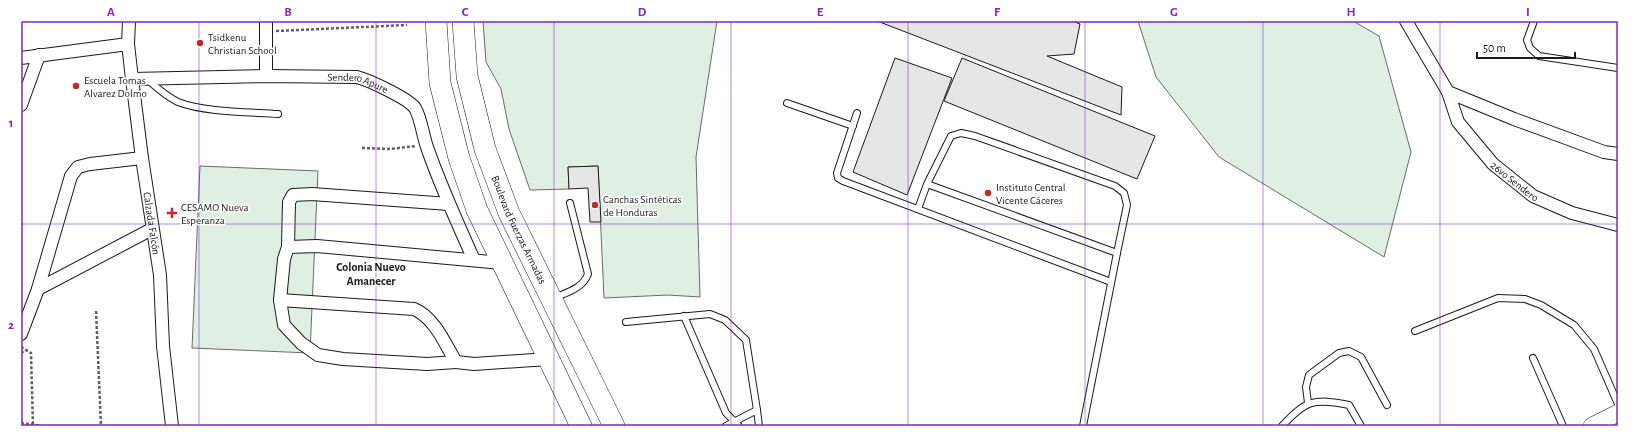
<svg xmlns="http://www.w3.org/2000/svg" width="1639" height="447" viewBox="0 0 1639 447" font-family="'Alegreya Sans',sans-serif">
<rect width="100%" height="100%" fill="#fff"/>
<!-- green -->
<g fill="#e0efe3" stroke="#6a6a6a">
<polygon points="483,21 717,21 696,157 700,297 668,295 604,298 598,166 568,167 569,189 530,190 509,129 501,89 486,62"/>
<polygon points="1138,21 1353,21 1379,36 1411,152 1384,257 1219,157 1156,77"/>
<polygon points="200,166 318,171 310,353 192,348"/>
</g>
<!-- building -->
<g fill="#e6e6e6" stroke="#1a1a1a">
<polygon points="877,21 1072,21 1080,24 1074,54 1047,56 1122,87 1121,115"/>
<polygon points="895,58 952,78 907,195 853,172"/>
<polygon points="962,58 1155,136 1137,179 944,101"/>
<polygon points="598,166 601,222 590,222 588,188 569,189 568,167"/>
</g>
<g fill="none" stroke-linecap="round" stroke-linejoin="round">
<!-- lane casing -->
<g stroke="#1a1a1a" stroke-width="8">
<g id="lane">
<polyline points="1534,21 1527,40 1530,48 1539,56 1618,68"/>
<path d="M 148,80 C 157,88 167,97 178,102 C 203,112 250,112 278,114"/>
<polyline points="787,103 853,126"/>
<polyline points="857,113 837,173 838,178 843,181 1111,282"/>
<polyline points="918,209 927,184 951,136 961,133 975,136 1115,186 1124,193 1127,205 1117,253 927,184"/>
<path d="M 554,298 C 568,292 583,288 588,274 L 570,203"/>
<polyline points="684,316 726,413 739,426"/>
<polyline points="626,322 710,314 725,320 746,340 757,410 726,426"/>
<polyline points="1415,331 1498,298 1525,299 1541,305 1574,325 1594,349 1618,404"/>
<polyline points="1533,358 1563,426"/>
<polyline points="1308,403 1306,387 1309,375 1339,353 1349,351 1361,357 1387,405"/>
<polyline points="757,410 759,426"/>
<polyline points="1083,426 1117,253"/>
<path d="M 1282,426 C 1306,400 1314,398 1349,405 L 1361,426"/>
</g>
</g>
<!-- street casing -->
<g stroke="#1a1a1a" stroke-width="14">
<g id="street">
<path id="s1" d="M 129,21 L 128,44 L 132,79 L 142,158 L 160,275 L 163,346 L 172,426"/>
<polyline points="1406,21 1448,92 1514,119 1604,152 1618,154"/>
<polyline points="21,58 128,44"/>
<polyline points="266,76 266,21"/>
<path id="s2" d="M 132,79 L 266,76 L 357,77 C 369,80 409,99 415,108 C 421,118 423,136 427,147 C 440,185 457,222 474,260"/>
<path id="s3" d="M 1448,92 L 1458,122 L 1493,164 L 1533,196 L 1572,213 L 1618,225"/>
<polyline points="21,105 39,55"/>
<polyline points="288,247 289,202 293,195 312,194 449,204"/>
<polyline points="38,289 152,229"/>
<path d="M 280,300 L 414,309 C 435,318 445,344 456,362 L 474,364 L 548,359"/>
<polyline points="21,334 38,289 71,176 78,167 90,164 142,158"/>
<polyline points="456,362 427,364 343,359 318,355 301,343 284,325 280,300 284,259 288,247 317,246 502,263"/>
</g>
</g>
<!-- secondary casing -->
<g stroke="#1a1a1a" stroke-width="18">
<polyline id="secondary" points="1592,426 1618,413"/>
</g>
<!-- highway casing -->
<g stroke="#1a1a1a" stroke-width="22">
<g id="highway">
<polyline points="436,21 440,83 459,158 477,210 581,426"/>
<path id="s4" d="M 463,21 L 467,76 L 485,149 L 509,213 L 614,426"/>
</g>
</g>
<!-- path -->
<g stroke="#5f5f5f" stroke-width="2.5" stroke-dasharray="3 2" stroke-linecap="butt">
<polyline points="276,31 407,25"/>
<polyline points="362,148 390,149 416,146"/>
<polyline points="96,311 101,426"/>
<polyline points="21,347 31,353 33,426"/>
<polyline points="21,353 26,350"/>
<polyline points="21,423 43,426"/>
</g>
<!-- lane -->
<use href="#lane" stroke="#fff" stroke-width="6"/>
<!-- street -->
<use href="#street" stroke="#fff" stroke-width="12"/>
<!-- secondary -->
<use href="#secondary" stroke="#fff" stroke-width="17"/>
<!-- highway -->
<use href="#highway" stroke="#fff" stroke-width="21"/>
</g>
<!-- grid -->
<path fill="none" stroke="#7b2cbf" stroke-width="1" stroke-opacity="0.55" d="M 199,21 L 199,426M 376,21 L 376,426M 554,21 L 554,426M 731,21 L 731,426M 908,21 L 908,426M 1085,21 L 1085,426M 1263,21 L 1263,426M 1440,21 L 1440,426M 21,224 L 1618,224"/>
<!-- markers -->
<g fill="#c62828" stroke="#fff" stroke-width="1.5">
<circle cx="200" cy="43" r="4"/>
<circle cx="76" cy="86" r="4"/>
<circle cx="988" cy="193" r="4"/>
<circle cx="595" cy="205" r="4"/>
<path d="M170 207h4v4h4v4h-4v4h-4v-4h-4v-4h4z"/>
</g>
<g text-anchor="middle" stroke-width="3" stroke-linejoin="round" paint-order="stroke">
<!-- poi labels -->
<g font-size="11" fill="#1a1a1a" stroke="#fff" text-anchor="start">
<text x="208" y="41">Tsidkenu<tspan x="208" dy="13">Christian School</tspan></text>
<text x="84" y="84">Escuela Tomas<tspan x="84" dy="13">Alvarez Dolmo</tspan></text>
<text x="996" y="191">Instituto Central<tspan x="996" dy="13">Vicente Cáceres</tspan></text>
<text x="603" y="203">Canchas Sintéticas<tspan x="603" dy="13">de Honduras</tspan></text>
<text x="181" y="211">CESAMO Nueva<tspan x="181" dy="13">Esperanza</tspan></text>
</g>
<!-- street labels -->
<g font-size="11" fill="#1a1a1a" stroke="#fff">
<text dy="4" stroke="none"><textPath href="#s2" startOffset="227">Sendero Apure</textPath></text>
<text dy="4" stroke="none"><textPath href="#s3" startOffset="114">26vo Sendero</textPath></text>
<text dy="4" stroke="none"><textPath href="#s1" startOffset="204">Calzada Falcón</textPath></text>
<text dy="4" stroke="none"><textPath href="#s4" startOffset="218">Boulevard Fuerzas Armadas</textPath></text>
</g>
<!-- neighbourhood labels -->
<g font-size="12" font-weight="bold" fill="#1a1a1a" stroke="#fff">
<text x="371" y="271">Colonia Nuevo<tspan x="371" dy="14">Amanecer</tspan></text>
</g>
</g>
<!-- border -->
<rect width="1639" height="447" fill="none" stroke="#ffffff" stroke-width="44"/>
<!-- scale -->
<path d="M1477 52v6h98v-6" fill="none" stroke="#1a1a1a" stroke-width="2"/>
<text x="1483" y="52" font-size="12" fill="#1a1a1a" stroke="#ffffff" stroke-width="3" paint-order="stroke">50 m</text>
<rect x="22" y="22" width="1595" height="403" fill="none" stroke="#7b2cbf" stroke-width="1.5"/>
<g font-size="13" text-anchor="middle" font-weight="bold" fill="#7b2cbf">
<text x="111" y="16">A</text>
<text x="288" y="16">B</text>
<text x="465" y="16">C</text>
<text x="642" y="16">D</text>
<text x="820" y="16">E</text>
<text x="997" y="16">F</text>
<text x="1174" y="16">G</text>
<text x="1351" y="16">H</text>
<text x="1528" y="16">I</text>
<text x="11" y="127">1</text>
<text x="11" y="329">2</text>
</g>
</svg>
